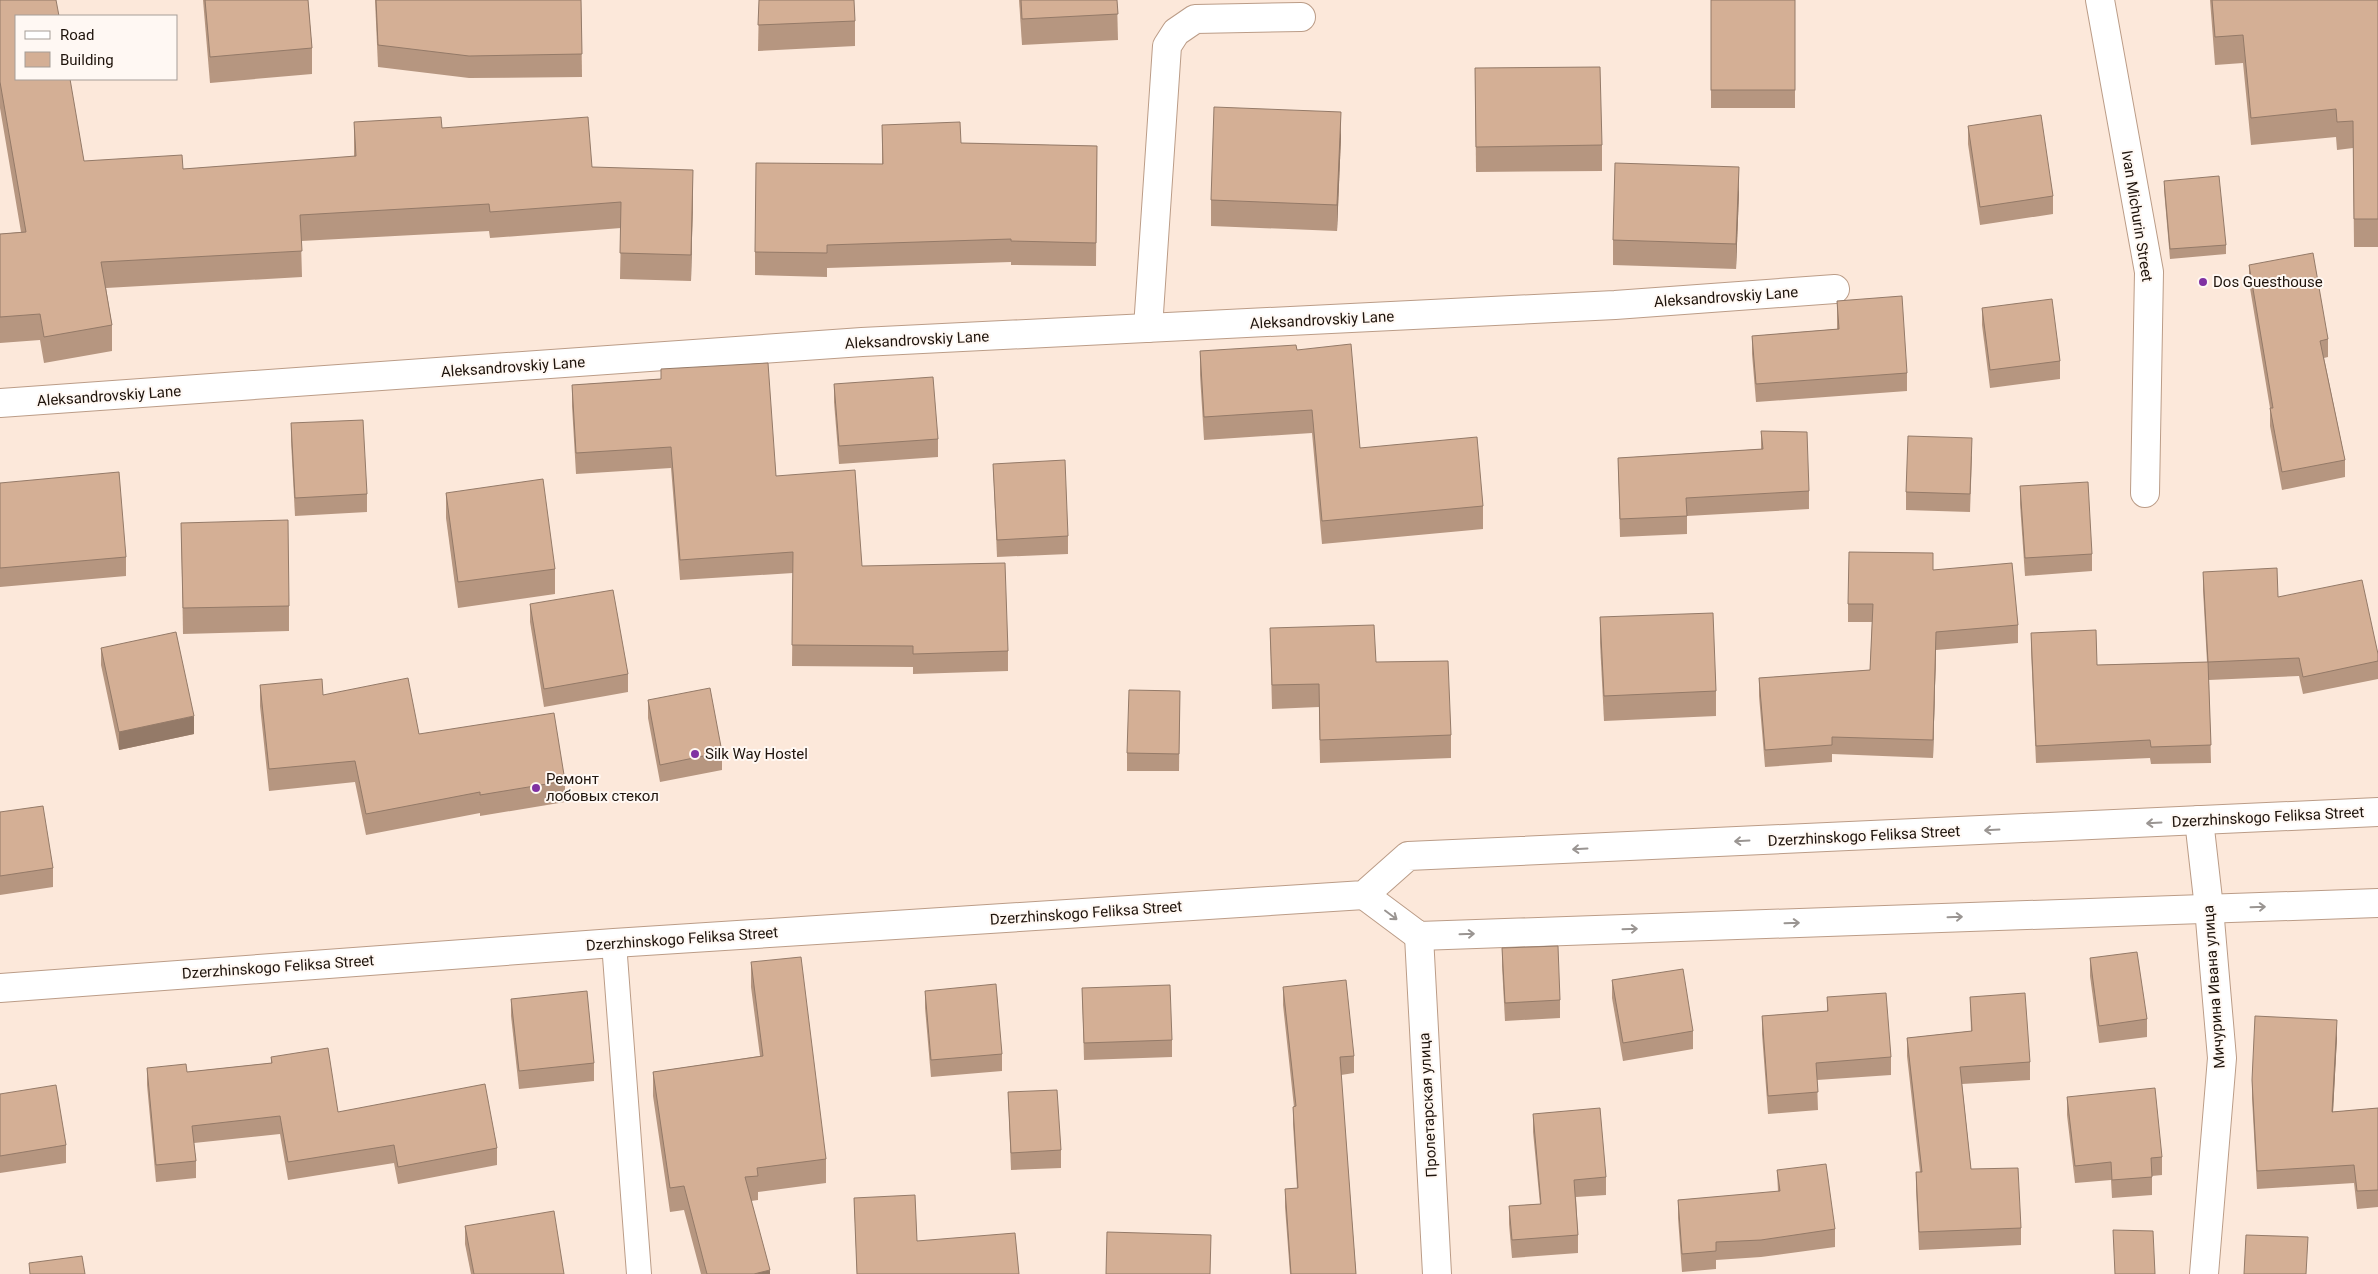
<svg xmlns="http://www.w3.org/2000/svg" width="2378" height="1274" viewBox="0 0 2378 1274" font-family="Roboto,sans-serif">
<rect width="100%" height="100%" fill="#fce8da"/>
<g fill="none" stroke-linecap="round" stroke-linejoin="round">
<!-- lane casing -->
<g stroke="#bb9c87" stroke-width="26">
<polyline id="lane" points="614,943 639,1274"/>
</g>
<!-- street casing -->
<g stroke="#bb9c87" stroke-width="30">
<g id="street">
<polyline points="2100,0 2149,272 2145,493"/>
<polyline points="1148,328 1167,46 1176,32 1195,19 1301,17"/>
<polyline points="0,403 862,342 1615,305 1835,289"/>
<polyline points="2199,820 2209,908 2222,1058 2204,1274"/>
<polyline points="1419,936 1437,1274"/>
</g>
</g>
<!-- secondary casing -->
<g stroke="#bb9c87" stroke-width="30">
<g id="secondary">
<polyline points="1364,895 1419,936 2378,903"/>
<polyline points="0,988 614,943 1364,895 1408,856 2378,812"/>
</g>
</g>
<!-- lane -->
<use href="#lane" stroke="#fff" stroke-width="24"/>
<!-- street -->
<use href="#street" stroke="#fff" stroke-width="28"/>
<!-- secondary -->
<use href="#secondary" stroke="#fff" stroke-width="28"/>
</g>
<!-- wall -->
<g fill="#b69680">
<polygon points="0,0 84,161 183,169 354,157 354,122 442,128 592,167 693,196 691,281 620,279 621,228 490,238 489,231 301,241 302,277 106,288 112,325 112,351 44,363 40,340 0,343 0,234 21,232 0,108"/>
<polygon points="203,0 308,0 312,48 312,74 210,83"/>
<polygon points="375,0 581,0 582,77 469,78 378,67"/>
<polygon points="759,0 855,21 855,46 758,51"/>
<polygon points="1019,0 1117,0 1118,40 1022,45"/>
<rect x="1711" y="0" width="84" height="108"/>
<polygon points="2210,0 2378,0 2378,247 2354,247 2353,148 2337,150 2336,137 2251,145 2243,63 2215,65"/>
<polygon points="1475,68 1602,145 1602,171 1476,172"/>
<polygon points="882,125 961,143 1097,146 1096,266 1011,265 1011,262 827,268 827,277 755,275 755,252 882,164"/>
<polygon points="1968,126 2053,196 2053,214 1980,225 1968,144"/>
<polygon points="1341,137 1337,231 1211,226 1211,200"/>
<polygon points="2164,181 2226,245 2226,254 2170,259 2164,190"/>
<polygon points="1739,193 1736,269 1613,265 1613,240"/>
<polygon points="2249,265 2328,339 2328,357 2324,358 2345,460 2345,477 2282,490 2270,426 2270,408 2249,282"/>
<polygon points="1837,301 1907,373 1907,391 1756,402 1752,354 1752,336 1837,329"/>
<polygon points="1982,308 2060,361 2060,379 1990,388 1982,325"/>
<polygon points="1297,350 1360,448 1483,506 1483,529 1322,544 1312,433 1204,440 1200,375 1200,351"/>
<polygon points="661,369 776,476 862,566 1008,651 1008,671 913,674 913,667 792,666 793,573 680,580 671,468 576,474 572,406 572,385 661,379"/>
<polygon points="834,384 938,439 938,457 839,464 834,402"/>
<polygon points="291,423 367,494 367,512 295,516 291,441"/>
<polygon points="1761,431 1809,491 1809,509 1687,516 1687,534 1620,537 1618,458 1761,449"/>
<polygon points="1972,456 1970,512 1906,510 1906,492"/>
<polygon points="993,464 1068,536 1068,554 997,557"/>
<polygon points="0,483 126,557 126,576 0,587"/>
<polygon points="2020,486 2092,554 2092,571 2025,576 2020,504"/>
<polygon points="446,493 555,569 555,594 458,608 446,518"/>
<polygon points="181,523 289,606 289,631 183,634"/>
<polygon points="1933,570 2018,625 2018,643 1936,650 1933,758 1832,754 1832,762 1765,767 1759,696 1759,678 1870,670 1872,622 1848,622 1848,604"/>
<polygon points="2203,572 2278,597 2378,654 2378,679 2303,694 2299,676 2209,680 2211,763 2151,764 2150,758 2036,763 2031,650 2031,633 2097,665 2207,662 2203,590"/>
<polygon points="530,604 628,674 628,692 544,707 530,622"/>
<polygon points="1600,617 1716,691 1716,716 1604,721 1600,643"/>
<polygon points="1270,628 1376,662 1451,735 1451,758 1320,763 1319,707 1272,709"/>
<polygon points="101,648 194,734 119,750 101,665"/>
<polygon points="260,685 323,695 419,734 565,781 565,802 480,816 480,813 366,835 355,782 269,791 260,706"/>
<polygon points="1180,691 1179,771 1127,771 1127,753"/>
<polygon points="648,700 722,752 722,770 660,782 648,718"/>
<polygon points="0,812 53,868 53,887 0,895"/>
<polygon points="1502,948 1560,1000 1560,1018 1505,1021 1502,966"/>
<polygon points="2090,958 2147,1019 2147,1037 2099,1043 2090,976"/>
<polygon points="751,962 826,1159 826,1183 758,1192 758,1200 751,1201 770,1274 701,1274 684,1210 670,1212 653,1096 653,1072 760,1056 751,987"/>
<polygon points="1612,980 1693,1031 1693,1049 1623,1061 1612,998"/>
<polygon points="1283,987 1354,1056 1354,1073 1341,1075 1356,1274 1290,1274 1285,1207 1285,1189 1297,1188 1293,1124 1293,1107 1294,1107 1283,1005"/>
<polygon points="1082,988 1172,1040 1172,1057 1084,1060"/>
<polygon points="925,991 1002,1054 1002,1071 931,1077 925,1008"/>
<polygon points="1827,997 1891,1057 1891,1075 1817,1080 1818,1110 1768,1114 1762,1034 1762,1016 1827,1011"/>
<polygon points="1970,997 2030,1062 2030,1080 1962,1084 1971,1169 2021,1228 2021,1245 1919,1250 1916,1190 1916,1172 1920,1172 1907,1056 1907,1038 1971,1031"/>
<polygon points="511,999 594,1063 594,1081 519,1089 511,1016"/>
<polygon points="2337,1037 2333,1112 2378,1108 2378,1207 2357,1209 2354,1183 2257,1189 2252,1098 2252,1080"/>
<polygon points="271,1057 338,1112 497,1148 497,1165 398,1184 394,1163 288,1180 280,1134 194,1143 196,1161 196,1178 156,1182 147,1085 147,1068 187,1072 271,1063"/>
<polygon points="1008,1092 1061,1150 1061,1168 1011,1170"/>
<polygon points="0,1094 66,1145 66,1163 0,1173"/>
<polygon points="2067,1097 2162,1157 2162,1175 2152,1176 2152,1195 2112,1198 2111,1180 2075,1183 2067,1115"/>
<polygon points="1533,1114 1606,1177 1606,1195 1576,1197 1578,1235 1578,1253 1512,1258 1509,1224 1509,1206 1540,1204 1533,1132"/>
<polygon points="1777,1170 1835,1229 1835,1247 1761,1257 1716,1260 1716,1269 1682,1272 1678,1218 1678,1200 1778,1192"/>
<polygon points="854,1198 917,1241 1019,1274 857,1274"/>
<polygon points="465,1226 564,1274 471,1274 465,1244"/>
</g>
<!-- shaded-wall -->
<g fill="#947a68">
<polygon points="1341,112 1341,137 1337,231 1337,205"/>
<polygon points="1739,167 1739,193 1736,269 1736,244"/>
<polygon points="693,170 693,196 691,281 691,255"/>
<polygon points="1936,632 1936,650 1933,758 1933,740"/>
<polygon points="194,716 194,734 119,750 119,732"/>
<polygon points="2337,1020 2337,1037 2332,1130 2332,1112"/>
<polygon points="770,1270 770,1274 754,1274"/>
</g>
<!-- building -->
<g fill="#d4af95" stroke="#947a68">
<polygon points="0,0 56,0 59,16 16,16 16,79 70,79 84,161 182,155 183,169 356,156 354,122 441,117 442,128 588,117 592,167 693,170 691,255 620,253 621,202 490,212 489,204 300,215 302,251 101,262 112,325 44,337 40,314 0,317 0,234 26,232 0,82"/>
<polygon points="205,0 308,0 312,48 210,57"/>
<polygon points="376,0 581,0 582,54 469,56 378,45"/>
<polygon points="759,0 854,0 855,21 758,25"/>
<polygon points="1021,0 1117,0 1118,14 1022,19"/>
<rect x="1711" y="0" width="84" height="90"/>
<polygon points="2212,0 2378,0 2378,219 2354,219 2353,121 2337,122 2336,109 2251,118 2243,35 2215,37"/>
<polygon points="1600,67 1602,145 1476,147 1475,68"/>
<polygon points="1214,107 1341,112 1337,205 1211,200"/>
<polygon points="2041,115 2053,196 1980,207 1968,126"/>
<polygon points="960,122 961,143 1097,146 1096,243 1011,241 1011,239 827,245 827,253 755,252 756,163 883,164 882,125"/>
<polygon points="1615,163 1739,167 1736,244 1613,240"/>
<polygon points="2219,176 2226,245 2170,249 2164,181"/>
<polygon points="2313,253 2328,339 2320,341 2345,460 2282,472 2270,408 2273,408 2249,265"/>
<polygon points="1902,296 1907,373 1756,384 1752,336 1839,329 1837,301"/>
<polygon points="2052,299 2060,361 1990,370 1982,308"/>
<polygon points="1351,344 1360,448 1477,437 1483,506 1322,521 1312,410 1204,417 1200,351 1296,345 1297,350"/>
<polygon points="768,363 776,476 855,470 862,566 1005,563 1008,651 913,654 913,646 792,645 793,552 680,560 671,447 576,453 572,385 661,379 661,369"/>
<polygon points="933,377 938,439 839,446 834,384"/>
<polygon points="363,420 367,494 295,498 291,423"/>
<polygon points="1761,431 1807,432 1809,491 1686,498 1687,516 1620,519 1618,458 1763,449"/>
<polygon points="1908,436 1972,438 1970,494 1906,492"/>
<polygon points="1065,460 1068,536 997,540 993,464"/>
<polygon points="119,472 126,557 0,568 0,483"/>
<polygon points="543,479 555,569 458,582 446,493"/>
<polygon points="2088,482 2092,554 2025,558 2020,486"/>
<polygon points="288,520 289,606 183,608 181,523"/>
<polygon points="1849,552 1933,553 1933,570 2012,563 2018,625 1936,632 1933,740 1832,737 1832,745 1765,750 1759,678 1870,670 1873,604 1848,604"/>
<polygon points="2277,568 2278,597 2362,580 2378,654 2378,661 2303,677 2299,658 2208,662 2203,572"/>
<polygon points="613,590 628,674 544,689 530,604"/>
<polygon points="1713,613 1716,691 1604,696 1600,617"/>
<polygon points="1374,625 1376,662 1448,661 1451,735 1320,740 1319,684 1272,685 1270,628"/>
<polygon points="2096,630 2097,665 2208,662 2211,745 2151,747 2150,740 2036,746 2031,633"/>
<polygon points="176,632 194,716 119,732 101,648"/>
<polygon points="408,678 419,734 554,713 565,781 480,795 480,792 366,814 355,761 269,769 260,685 322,679 323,695"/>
<polygon points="710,688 722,752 660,765 648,700"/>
<polygon points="1129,690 1180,691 1179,754 1127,753"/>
<polygon points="43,806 53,868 0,876 0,812"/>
<polygon points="1558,946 1560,1000 1505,1003 1502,948"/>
<polygon points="2137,952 2147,1019 2099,1026 2090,958"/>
<polygon points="801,957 826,1159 757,1168 758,1176 745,1177 770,1270 754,1274 707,1274 684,1186 670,1188 653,1072 763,1056 751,962"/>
<polygon points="1683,969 1693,1031 1623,1043 1612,980"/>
<polygon points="1346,980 1354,1056 1340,1057 1356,1274 1291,1274 1285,1189 1298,1188 1293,1107 1296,1106 1283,987"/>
<polygon points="996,984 1002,1054 931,1060 925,991"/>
<polygon points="1170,985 1172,1040 1084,1043 1082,988"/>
<polygon points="587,991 594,1063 519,1071 511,999"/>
<polygon points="1886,993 1891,1057 1816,1063 1818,1092 1768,1096 1762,1016 1828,1011 1827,997"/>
<polygon points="2025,993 2030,1062 1960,1067 1971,1169 2018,1168 2021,1228 1919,1232 1916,1172 1922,1172 1907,1038 1972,1031 1970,997"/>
<polygon points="2255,1016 2337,1020 2332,1112 2378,1108 2378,1190 2357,1191 2354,1165 2257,1171 2252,1080"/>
<polygon points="328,1048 338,1112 485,1084 497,1148 398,1167 394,1145 288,1162 280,1116 192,1126 196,1161 156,1165 147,1068 186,1064 187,1072 272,1063 271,1057"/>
<polygon points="56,1085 66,1145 0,1156 0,1094"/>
<polygon points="2155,1088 2162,1157 2151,1158 2152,1177 2112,1180 2111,1162 2075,1166 2067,1097"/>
<polygon points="1057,1090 1061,1150 1011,1153 1008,1092"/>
<polygon points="1600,1108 1606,1177 1574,1180 1578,1235 1512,1240 1509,1206 1541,1204 1533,1114"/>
<polygon points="1826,1164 1835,1229 1761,1240 1716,1242 1716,1251 1682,1254 1678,1200 1780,1191 1777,1170"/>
<polygon points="915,1195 917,1241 1015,1233 1019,1274 857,1274 854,1198"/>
<polygon points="554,1211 564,1274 474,1274 465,1226"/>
<polygon points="2113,1230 2153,1231 2155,1274 2115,1274"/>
<polygon points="1107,1232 1211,1235 1210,1274 1106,1274"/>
<polygon points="2246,1235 2308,1237 2306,1274 2244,1274"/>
<polygon points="82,1256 85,1274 30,1274 29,1263"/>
</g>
<!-- one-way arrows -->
<defs><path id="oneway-shaft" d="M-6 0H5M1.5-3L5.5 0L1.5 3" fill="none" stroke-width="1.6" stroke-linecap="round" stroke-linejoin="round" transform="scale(1.25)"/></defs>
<g stroke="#9a9592">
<use href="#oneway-shaft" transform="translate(2154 823) rotate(177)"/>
<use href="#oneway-shaft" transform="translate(1992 830) rotate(177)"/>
<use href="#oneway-shaft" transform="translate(1742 841) rotate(177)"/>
<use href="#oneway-shaft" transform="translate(1580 849) rotate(177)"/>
<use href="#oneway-shaft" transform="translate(2258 907) rotate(-2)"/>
<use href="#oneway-shaft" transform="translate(1391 915) rotate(37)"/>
<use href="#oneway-shaft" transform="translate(1955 917) rotate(-2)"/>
<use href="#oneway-shaft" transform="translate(1792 923) rotate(-2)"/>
<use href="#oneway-shaft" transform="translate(1630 929) rotate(-2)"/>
<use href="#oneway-shaft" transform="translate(1467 934) rotate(-2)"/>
</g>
<!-- markers -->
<g fill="#8031a2" stroke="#fff8f3" stroke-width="2">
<circle cx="2203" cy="282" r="5"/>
<circle cx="695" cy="754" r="5"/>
<circle cx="536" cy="788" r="5"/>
</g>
<g text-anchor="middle" stroke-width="4" stroke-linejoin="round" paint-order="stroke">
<!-- street labels -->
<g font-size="15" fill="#1f140c" stroke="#fff8f3">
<text transform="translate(2137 216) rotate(81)" y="5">Ivan Michurin Street</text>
<text transform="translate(1726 297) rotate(-4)" y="5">Aleksandrovskiy Lane</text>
<text transform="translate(1322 320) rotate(-3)" y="5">Aleksandrovskiy Lane</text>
<text transform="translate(917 340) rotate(-3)" y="5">Aleksandrovskiy Lane</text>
<text transform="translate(513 367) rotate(-4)" y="5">Aleksandrovskiy Lane</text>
<text transform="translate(109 396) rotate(-4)" y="5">Aleksandrovskiy Lane</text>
<text transform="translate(2268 817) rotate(-3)" y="5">Dzerzhinskogo Feliksa Street</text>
<text transform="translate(1864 836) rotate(-3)" y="5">Dzerzhinskogo Feliksa Street</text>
<text transform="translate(1086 913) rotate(-4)" y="5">Dzerzhinskogo Feliksa Street</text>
<text transform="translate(682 939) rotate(-4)" y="5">Dzerzhinskogo Feliksa Street</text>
<text transform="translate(278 967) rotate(-4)" y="5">Dzerzhinskogo Feliksa Street</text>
<text transform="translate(2214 987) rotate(-94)" y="5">Мичурина Ивана улица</text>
<text transform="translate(1428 1105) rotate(-93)" y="5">Пролетарская улица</text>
</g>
<!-- poi labels -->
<g font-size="15" fill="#1f140c" stroke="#fff8f3" text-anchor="start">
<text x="2213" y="287">Dos Guesthouse</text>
<text x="705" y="759">Silk Way Hostel</text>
<text x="546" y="784">Ремонт<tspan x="546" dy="17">лобовых стекол</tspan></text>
</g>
</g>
<!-- legend -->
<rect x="15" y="15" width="162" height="65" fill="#fff8f3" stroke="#a59d97"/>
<rect x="25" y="31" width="25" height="8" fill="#ffffff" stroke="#a59d97"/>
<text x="60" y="40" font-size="15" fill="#1f140c">Road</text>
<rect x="25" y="52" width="25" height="15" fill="#d4af95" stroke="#a59d97"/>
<text x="60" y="65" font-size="15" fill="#1f140c">Building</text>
</svg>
